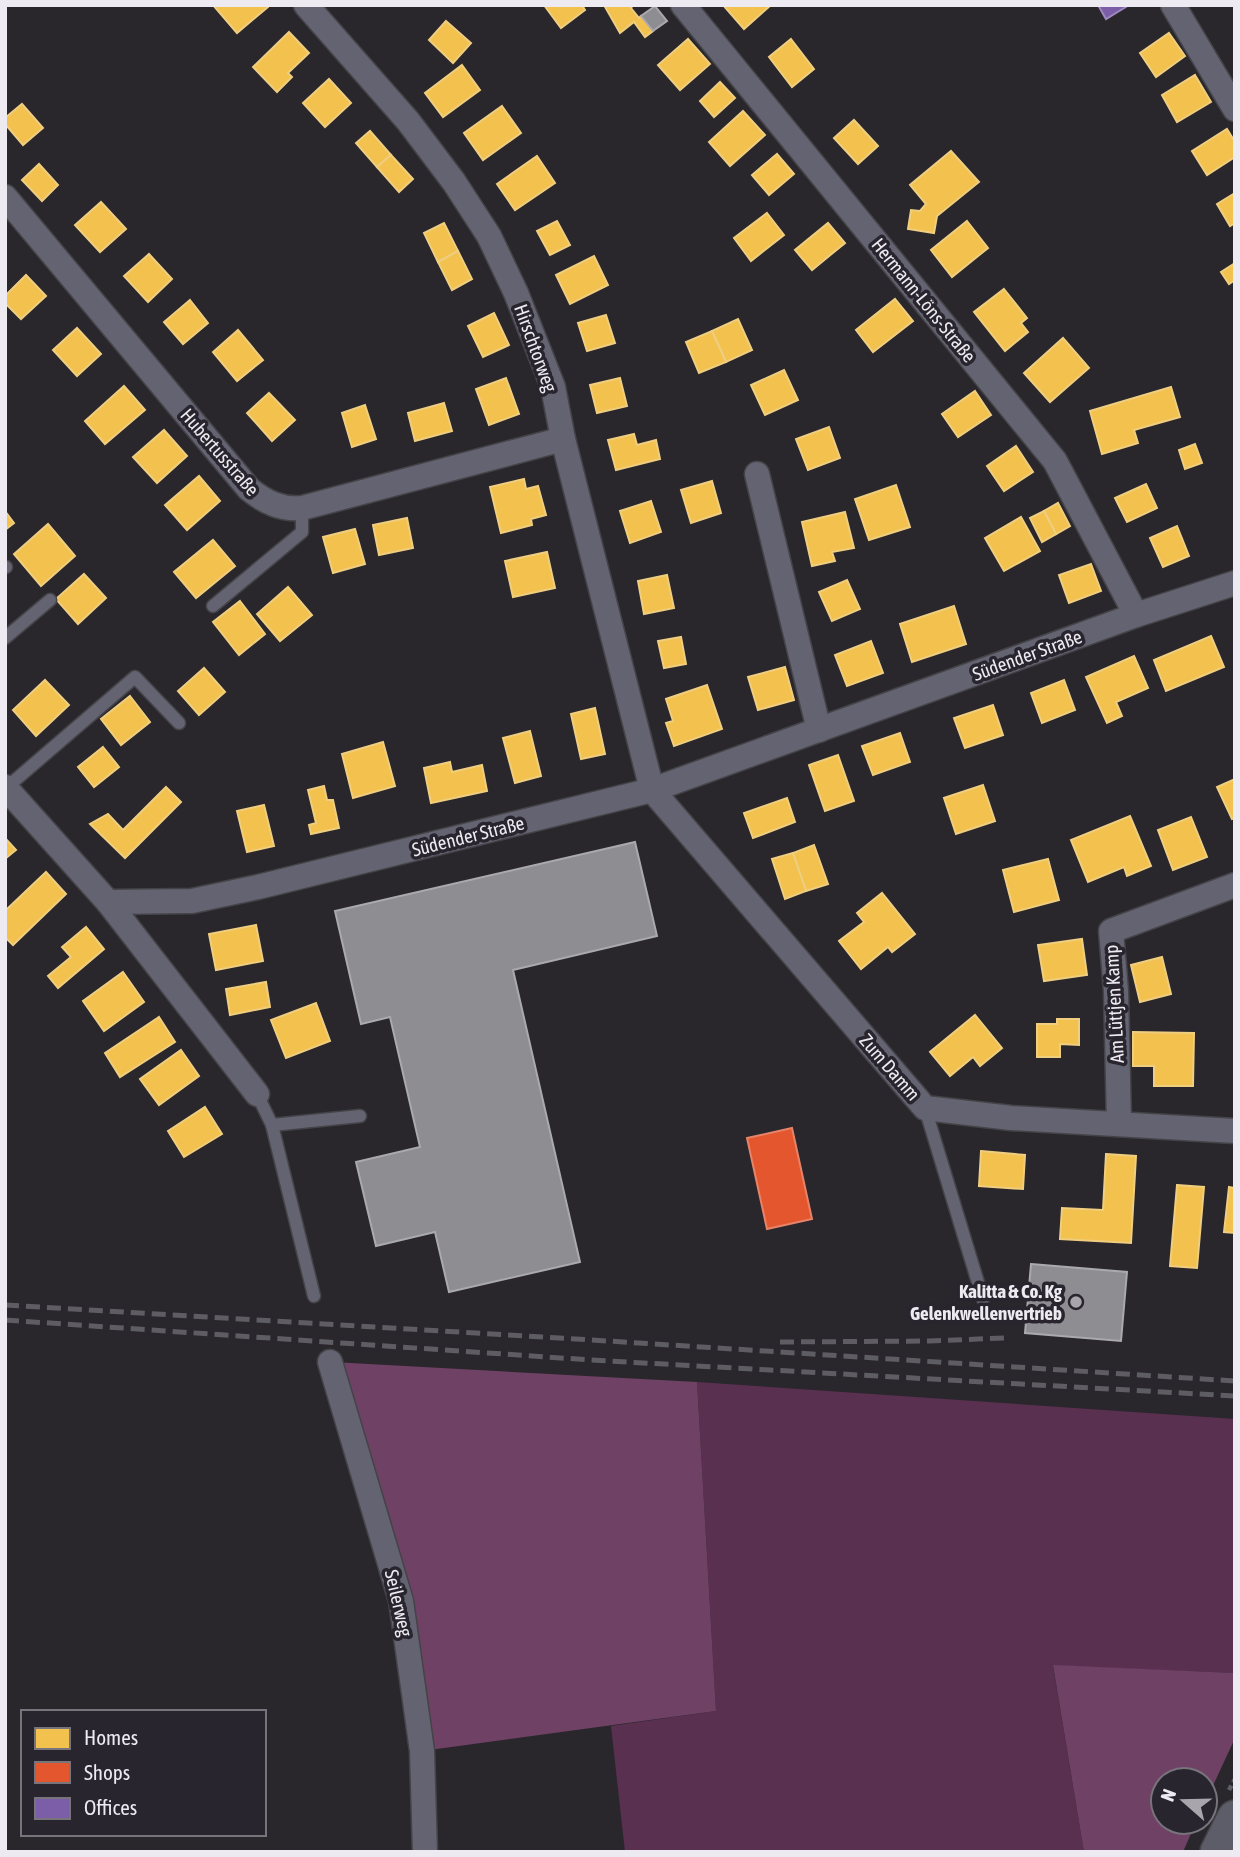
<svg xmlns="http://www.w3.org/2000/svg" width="1240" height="1857" viewBox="0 0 1240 1857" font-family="'Asap Condensed',sans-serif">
<rect width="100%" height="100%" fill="#29272c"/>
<!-- green -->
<polygon fill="#5a3051" points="697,1382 1235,1419 1235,1673 1053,1666 1084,1852 625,1852 611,1726 716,1711"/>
<!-- forest -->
<g fill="#6f4164">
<polygon points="332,1362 697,1382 716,1711 422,1751 416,1693"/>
<polygon points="1053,1665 1235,1673 1235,1738 1205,1803 1205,1780 1163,1780 1163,1822 1196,1822 1183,1852 1084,1852"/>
</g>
<!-- homes -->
<g fill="#f2c14e" stroke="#f0ce7f" stroke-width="2">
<polygon points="213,5 267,5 268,7 237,33"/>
<polygon points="544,5 582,5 585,10 561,28"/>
<polygon points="604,5 633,5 631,8 639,18 641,16 653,31 645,37 634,22 620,33"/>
<polygon points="723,5 771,5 744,29"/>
<polygon points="446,21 471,43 453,63 429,40"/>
<polygon points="289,32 309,53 288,73 292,77 277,92 253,67"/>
<polygon points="1169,33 1185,56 1156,77 1140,53"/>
<polygon points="688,39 710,64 680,90 658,65"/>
<polygon points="791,39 814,69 792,87 769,57"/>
<polygon points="462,65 480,90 443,117 425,93"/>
<polygon points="1195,75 1211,102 1177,122 1162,95"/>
<polygon points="329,79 351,103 325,127 303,103"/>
<polygon points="720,82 735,98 714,117 700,101"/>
<polygon points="22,104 43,128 23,145 5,124 5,118"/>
<polygon points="502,106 521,133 483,160 464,133"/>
<polygon points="743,111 765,135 730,166 709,142"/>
<polygon points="854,120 878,146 858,164 834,138"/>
<polygon points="1227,129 1235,142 1235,157 1207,175 1192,151"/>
<polygon points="370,131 391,155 377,167 356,143"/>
<polygon points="951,151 979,182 937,216 934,233 908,229 911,210 920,211 926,204 910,185"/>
<polygon points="777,154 794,174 769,195 752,175"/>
<polygon points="391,155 413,179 399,192 377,167"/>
<polygon points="537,156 555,183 515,210 497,184"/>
<polygon points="39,164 58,185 42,201 22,180"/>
<polygon points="1235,193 1235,223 1230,226 1217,204"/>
<polygon points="101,202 126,229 100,252 75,225"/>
<polygon points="767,213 784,235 751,261 734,238"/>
<polygon points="557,221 570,245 550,255 537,231"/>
<polygon points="967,221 988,248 952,277 931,250"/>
<polygon points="444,223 458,251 438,262 424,233"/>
<polygon points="828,223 845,243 812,270 795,250"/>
<polygon points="458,251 472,279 452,290 438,262"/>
<polygon points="149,254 172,279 148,302 124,276"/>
<polygon points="594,256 608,285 570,304 556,275"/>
<polygon points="1235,263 1235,280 1229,284 1221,272"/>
<polygon points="26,275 46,296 21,319 5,303 5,296"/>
<polygon points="1004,289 1027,318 1021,323 1028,332 1005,351 974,312"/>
<polygon points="895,299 913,321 873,352 856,330"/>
<polygon points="190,300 208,323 183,344 164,322"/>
<polygon points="494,313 509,345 483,357 468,326"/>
<polygon points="606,315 615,343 587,351 578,323"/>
<polygon points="738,319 752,350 726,362 712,331"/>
<polygon points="77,328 101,354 77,376 53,350"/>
<polygon points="238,330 263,360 237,381 213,352"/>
<polygon points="712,331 726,362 699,373 686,342"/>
<polygon points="1063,338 1089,368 1050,402 1024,373"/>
<polygon points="784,370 798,400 765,415 751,385"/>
<polygon points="506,378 519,414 489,425 476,389"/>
<polygon points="620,378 627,406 597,413 590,385"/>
<polygon points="124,386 145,410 105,444 85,421"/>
<polygon points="1171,387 1180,417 1134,430 1138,443 1102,454 1090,411"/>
<polygon points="975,391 991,415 958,437 942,414"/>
<polygon points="269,393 295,420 272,441 247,413"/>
<polygon points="444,403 452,431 415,441 408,413"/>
<polygon points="365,405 376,439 352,447 342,413"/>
<polygon points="829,427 840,458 808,470 796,439"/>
<polygon points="164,430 187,456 157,483 133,457"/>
<polygon points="634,434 637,445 656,440 660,459 616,470 608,440"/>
<polygon points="1195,444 1202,463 1185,469 1179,450"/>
<polygon points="1016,446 1033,472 1004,491 987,466"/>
<polygon points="199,476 220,501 187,530 165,505"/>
<polygon points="524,479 526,489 538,486 546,515 531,519 532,525 501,533 490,487"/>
<polygon points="712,481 721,513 691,523 681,490"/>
<polygon points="1146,484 1157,508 1127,522 1115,498"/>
<polygon points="896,485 910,527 869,540 855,499"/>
<polygon points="651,501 661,532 630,543 620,511"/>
<polygon points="1058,503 1070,526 1056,534 1044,511"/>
<polygon points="5,511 14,523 5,530"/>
<polygon points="1044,511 1056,534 1042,542 1030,518"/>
<polygon points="845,512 854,548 832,552 835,561 812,566 802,522"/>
<polygon points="1021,517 1040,551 1004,571 985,538"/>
<polygon points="407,518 413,548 379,555 373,525"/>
<polygon points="48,524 75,556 41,586 14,554"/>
<polygon points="1177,526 1189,556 1163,567 1150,538"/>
<polygon points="355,529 365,564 333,573 323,537"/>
<polygon points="213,540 235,566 196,598 174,572"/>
<polygon points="547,552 555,588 513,597 505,561"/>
<polygon points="1091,564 1101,591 1069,603 1059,575"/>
<polygon points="84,574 106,598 78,624 56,599"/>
<polygon points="667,575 674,608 644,614 638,581"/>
<polygon points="847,580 860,609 832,621 819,592"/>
<polygon points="288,587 312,615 280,641 257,614"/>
<polygon points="240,601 265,634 239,655 213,622"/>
<polygon points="954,606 966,644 912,662 900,624"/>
<polygon points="1211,636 1224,667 1166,691 1154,660"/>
<polygon points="681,637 686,664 664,668 658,641"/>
<polygon points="871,641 883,673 847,686 835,655"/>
<polygon points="1134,656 1148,688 1116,702 1122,716 1107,723 1086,677"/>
<polygon points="785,667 794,700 758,710 748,677"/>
<polygon points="204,668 225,692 199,715 178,691"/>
<polygon points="45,680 69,705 36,736 13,710"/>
<polygon points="1064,680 1075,710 1042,723 1031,693"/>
<polygon points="707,685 722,729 674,746 666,723 673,721 666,699"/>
<polygon points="130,696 150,722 121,745 101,719"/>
<polygon points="993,705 1003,735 965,748 954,718"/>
<polygon points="595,708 605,754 581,759 571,714"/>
<polygon points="530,731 541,776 515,783 503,738"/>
<polygon points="900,733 910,762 873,775 862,746"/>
<polygon points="383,742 395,786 353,798 342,754"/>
<polygon points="103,747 119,767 94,787 78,767"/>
<polygon points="838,755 854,801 825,811 809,765"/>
<polygon points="450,762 452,772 482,765 487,791 431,803 424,768"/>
<polygon points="1235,779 1235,818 1232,819 1217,787"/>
<polygon points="983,785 995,821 956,834 944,798"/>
<polygon points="324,786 327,800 333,800 339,828 311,834 309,825 316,823 308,790"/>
<polygon points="166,787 181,802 125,858 90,824 108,814 123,830"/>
<polygon points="787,798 795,822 753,838 744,813"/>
<polygon points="264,805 274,846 247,852 237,811"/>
<polygon points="1130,816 1151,866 1127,876 1124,867 1088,882 1071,840"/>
<polygon points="1191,817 1207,857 1173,870 1158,830"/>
<polygon points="5,838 16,850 5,859"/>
<polygon points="814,845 828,884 806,891 793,853"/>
<polygon points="793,853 806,891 785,899 772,859"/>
<polygon points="1048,859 1059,900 1014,912 1003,870"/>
<polygon points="46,872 66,894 13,945 5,937 5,911"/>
<polygon points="882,893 915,934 892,952 888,947 861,969 839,941 864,922 857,913"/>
<polygon points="256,925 263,961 216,970 209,934"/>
<polygon points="86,927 104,949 58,988 48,976 71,957 62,947"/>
<polygon points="1082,939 1087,975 1044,981 1038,945"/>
<polygon points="1162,957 1171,994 1140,1002 1131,965"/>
<polygon points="123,972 144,1002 104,1031 83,1001"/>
<polygon points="266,982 270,1007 230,1015 226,989"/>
<polygon points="316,1003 330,1041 286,1058 271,1020"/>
<polygon points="975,1015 1002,1048 980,1066 973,1057 950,1076 930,1052"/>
<polygon points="159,1017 175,1042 120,1077 105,1053"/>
<polygon points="1057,1019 1079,1019 1079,1045 1060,1044 1060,1057 1037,1057 1037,1024 1057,1024"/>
<polygon points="1133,1032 1194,1033 1193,1086 1154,1086 1154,1066 1133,1066"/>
<polygon points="181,1050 199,1076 159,1105 140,1079"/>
<polygon points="205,1107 222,1134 184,1157 168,1131"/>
<polygon points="981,1151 1025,1155 1023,1189 979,1186"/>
<polygon points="1106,1154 1136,1156 1131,1243 1060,1239 1062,1208 1103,1210"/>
<polygon points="1177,1185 1204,1187 1197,1268 1170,1266"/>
<polygon points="1229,1187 1235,1188 1235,1233 1224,1232"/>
</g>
<!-- shops -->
<polygon fill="#e4572e" stroke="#e78368" stroke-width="2" points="792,1128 812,1219 767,1229 747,1138"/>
<!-- offices -->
<polygon fill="#7b5ea7" stroke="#9d88bd" stroke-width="2" points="1098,5 1129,5 1106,19"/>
<!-- industry -->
<g fill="#8d8d92" stroke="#aaa9ae" stroke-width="2">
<polygon points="655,6 667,21 653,31 641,16"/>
<polygon points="635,842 657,936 513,970 580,1262 449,1292 435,1232 376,1246 356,1162 420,1147 390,1017 361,1024 335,911"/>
<polygon points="1031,1264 1127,1272 1121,1341 1025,1333"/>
</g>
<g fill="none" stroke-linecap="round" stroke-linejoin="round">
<!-- lane casing -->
<g stroke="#444347" stroke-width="15">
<g id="lane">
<polyline points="5,567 6,567"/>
<polyline points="213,606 302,532 302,508"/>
<polyline points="5,638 50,600"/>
<polyline points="6,788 135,677 179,723"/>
<polyline points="257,1094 272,1125 314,1296"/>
<polyline points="925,1108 983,1299"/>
<polyline points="272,1125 360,1116"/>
</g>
</g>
<!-- street casing -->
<g stroke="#444347" stroke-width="27">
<g id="street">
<polyline points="306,5 408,121 454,182 489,236 516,293 553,387 563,439 652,790 925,1108 1011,1118 1235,1131"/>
<polyline points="683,5 1055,461 1136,615"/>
<polyline points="1173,5 1235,109"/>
<path d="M 5,197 L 249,489 C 265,502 281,510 302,508 L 563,439"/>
<polyline points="757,474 819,730"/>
<polyline points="5,787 108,902 192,901 258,887 652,790 1136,615 1235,583"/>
<polyline points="108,902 257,1094"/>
<polyline points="1119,1124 1116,991 1111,931 1235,885"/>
<polyline points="330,1362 401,1601 422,1751 425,1852"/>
</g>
</g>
<!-- secondary casing -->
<g stroke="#444347" stroke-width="38">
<polyline id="secondary" points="1218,1852 1235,1818"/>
</g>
<!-- path -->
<polyline stroke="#5e5e67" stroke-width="4.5" stroke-dasharray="5 3.5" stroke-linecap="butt" points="1229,1790 1235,1779"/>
<!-- lane -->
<use href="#lane" stroke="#636371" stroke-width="12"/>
<!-- street -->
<use href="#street" stroke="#636371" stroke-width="24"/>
<!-- secondary -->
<use href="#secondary" stroke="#5c5d68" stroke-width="35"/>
<!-- rail -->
<g stroke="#5d5d63" stroke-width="5" stroke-dasharray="14 7" stroke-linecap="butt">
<polyline points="5,1305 592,1340 1235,1381"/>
<polyline points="5,1320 591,1360 1235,1396"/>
<polyline points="780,1342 930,1341 1004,1338"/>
</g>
</g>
<!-- markers -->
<circle fill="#a8a6ac" stroke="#28252e" stroke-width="2.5" cx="1076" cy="1302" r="7"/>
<g text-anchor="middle" stroke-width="7" stroke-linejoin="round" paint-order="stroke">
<!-- street labels -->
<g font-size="19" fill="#edebf1" stroke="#28252e">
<text transform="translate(924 300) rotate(51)" y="7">Hermann-Löns-Straße</text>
<text transform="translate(536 348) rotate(70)" y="7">Hirschtorweg</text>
<text transform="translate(220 452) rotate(49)" y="7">Hubertusstraße</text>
<text transform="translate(1027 655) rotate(-20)" y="7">Südender Straße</text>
<text transform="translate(468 836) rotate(-14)" y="7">Südender Straße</text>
<text transform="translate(1114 1004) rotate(-93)" y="7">Am Lüttjen Kamp</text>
<text transform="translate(890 1067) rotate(49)" y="7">Zum Damm</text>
<text transform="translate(399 1603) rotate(77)" y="7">Seilerweg</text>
</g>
<!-- poi labels -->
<g font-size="19" font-weight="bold" fill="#edebf1" stroke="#28252e" text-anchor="end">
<text x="1062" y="1298">Kalitta &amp; Co. Kg<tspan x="1062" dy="22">Gelenkwellenvertrieb</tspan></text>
</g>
</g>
<!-- border -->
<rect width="1240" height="1857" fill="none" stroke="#edebf1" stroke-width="14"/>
<!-- legend -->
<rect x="21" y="1710" width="245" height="126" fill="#28252e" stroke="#77747c" stroke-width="2"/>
<rect x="35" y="1728" width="35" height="21" fill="#f2c14e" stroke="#77747c" stroke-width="2"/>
<text x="84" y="1745" font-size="21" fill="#edebf1">Homes</text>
<rect x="35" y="1762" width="35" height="21" fill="#e4572e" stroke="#77747c" stroke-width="2"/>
<text x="84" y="1780" font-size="21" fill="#edebf1">Shops</text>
<rect x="35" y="1798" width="35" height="21" fill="#7b5ea7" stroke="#77747c" stroke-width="2"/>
<text x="84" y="1815" font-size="21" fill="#edebf1">Offices</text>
<!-- north arrow -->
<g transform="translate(1184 1801) rotate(290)"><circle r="33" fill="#28252e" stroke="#77747c" stroke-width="2"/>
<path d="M0-5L12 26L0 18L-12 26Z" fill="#a8a6ac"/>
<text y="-10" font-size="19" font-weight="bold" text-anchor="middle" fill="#edebf1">N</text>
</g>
</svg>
